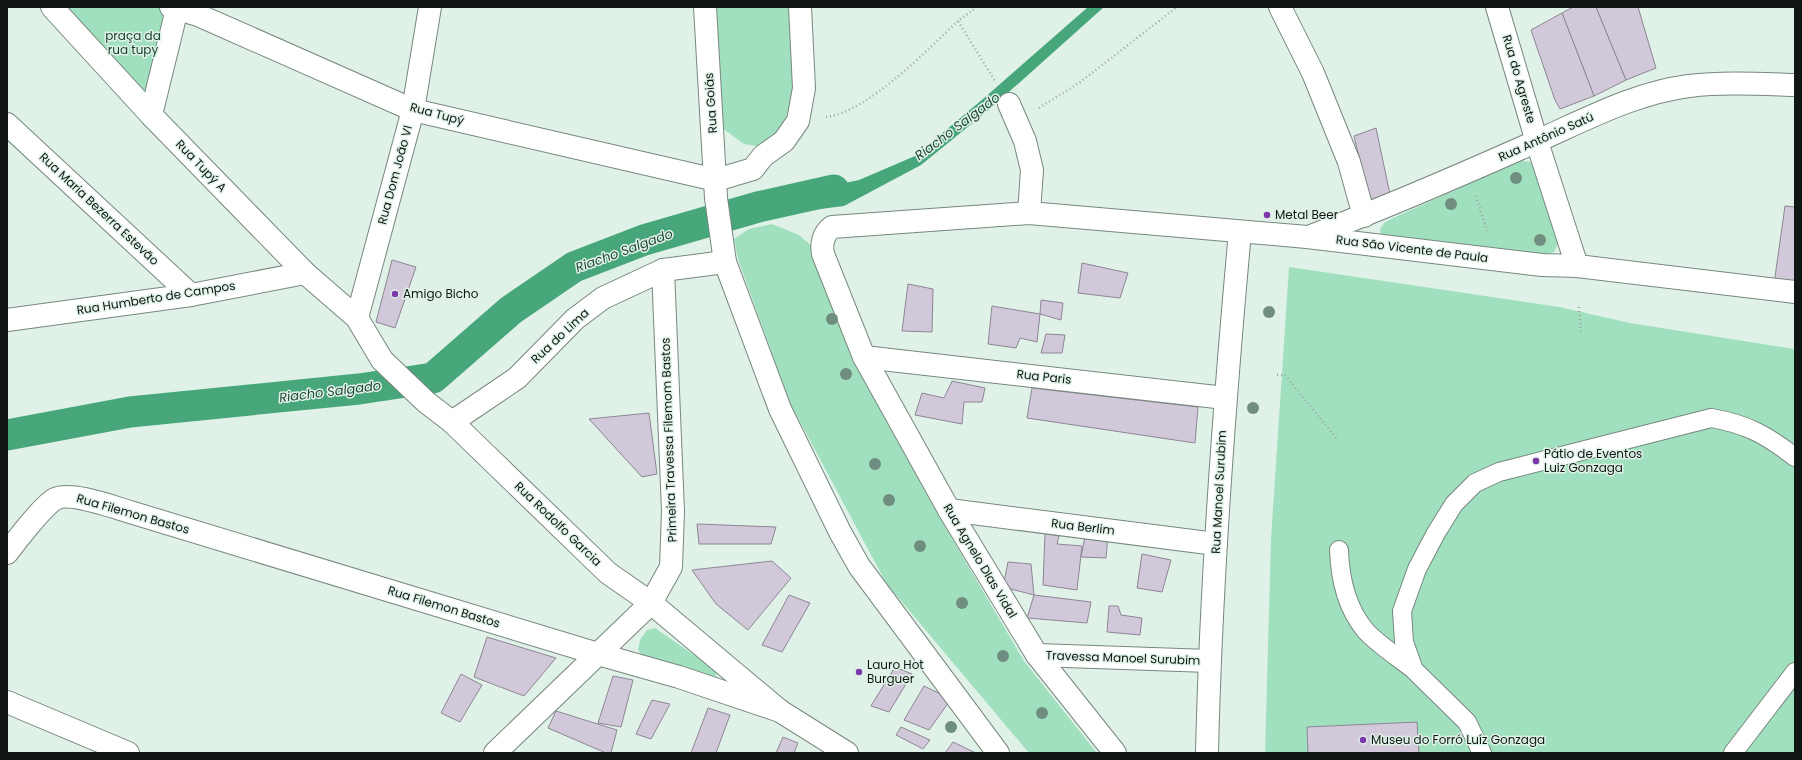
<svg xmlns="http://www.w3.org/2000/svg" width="1802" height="760" viewBox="0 0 1802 760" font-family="Poppins,sans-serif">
<rect width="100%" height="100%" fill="#e0f2e8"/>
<!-- green -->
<g fill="#a1e0bf">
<polygon points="52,7 171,7 151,115"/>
<path d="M 713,7 L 789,7 C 792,40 799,91 784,121 C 779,131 770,139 762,147 L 744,144 L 718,125 Z"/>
<polygon points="1520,161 1532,162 1565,229 1554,252 1540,255 1381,237 1380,229 1384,223 1393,218"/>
<polygon points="772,224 799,235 814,248 851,357 937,513 1024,661 1097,753 1029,753 886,583 789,401 738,259 734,239 749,229"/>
<polygon points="1289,267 1559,307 1630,323 1795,349 1795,753 1265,753 1271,539"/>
<polygon points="655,628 713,668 717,672 715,680 642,656 638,650 640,640 647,630"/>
</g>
<!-- water -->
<polygon fill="#47a77b" points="1088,7 1104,7 991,108 921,165 844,206 796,212 792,194 859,180 915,156 983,99"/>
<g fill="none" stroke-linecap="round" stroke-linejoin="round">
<!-- canal -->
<polyline stroke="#47a77b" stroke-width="31" points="7,435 130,412 359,389 433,378 511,310 574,267 644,240 758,207 834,190"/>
</g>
<!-- building -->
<g fill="#d1c9d9" stroke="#8d8695">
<polygon points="1573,7 1596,7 1626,80 1594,96 1562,13"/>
<polygon points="1596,7 1638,7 1656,68 1626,80"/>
<polygon points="1562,13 1594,96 1560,109 1555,100 1531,30"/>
<polygon points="1376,128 1391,199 1371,207 1354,136"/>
<polygon points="1785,206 1795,207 1795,286 1774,284"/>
<polygon points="392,260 416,267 395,328 376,322"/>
<polygon points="1082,263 1128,273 1120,298 1078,293"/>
<polygon points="908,284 933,289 932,332 902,331"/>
<polygon points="1041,300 1063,303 1061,320 1040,314"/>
<polygon points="992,306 1040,314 1037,342 1020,338 1016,348 988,344"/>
<polygon points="1046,334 1065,335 1062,353 1041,353"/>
<polygon points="952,381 985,388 982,402 964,402 962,424 915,415 922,393 944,398"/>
<polygon points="1032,388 1198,407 1195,443 1027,418"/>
<polygon points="649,413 657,474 642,477 589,419"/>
<polygon points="697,524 776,527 771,544 699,544"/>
<polygon points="1045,533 1059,536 1057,544 1082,546 1077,590 1043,585"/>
<polygon points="1108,535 1106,558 1081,557 1085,536"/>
<polygon points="1142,554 1171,560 1162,592 1137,588"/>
<polygon points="772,561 791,578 748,630 716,604 692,570"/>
<polygon points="1008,562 1031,564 1034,595 1003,587"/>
<polygon points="789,595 810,603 782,652 762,645"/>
<polygon points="1034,595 1091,602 1087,623 1027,618"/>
<polygon points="1109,606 1118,606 1121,615 1142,618 1140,635 1107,632"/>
<polygon points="487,637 556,658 524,696 474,677"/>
<polygon points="895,667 912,674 889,712 871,706"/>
<polygon points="461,674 482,685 460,722 441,713"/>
<polygon points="613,676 633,680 621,727 598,723"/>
<polygon points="924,686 951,699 929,730 904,720"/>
<polygon points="652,700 670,704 651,739 636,734"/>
<polygon points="708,708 730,715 716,753 691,753"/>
<polygon points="556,711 617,730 611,753 606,753 548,728"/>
<polygon points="1417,722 1419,753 1308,753 1307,727"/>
<polygon points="901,727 930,740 923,749 896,735"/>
<polygon points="783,737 798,743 794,753 776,753"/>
<polygon points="953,742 976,753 945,753"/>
</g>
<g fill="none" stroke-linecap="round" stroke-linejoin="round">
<!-- service casing -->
<g stroke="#77877e" stroke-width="20">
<g id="service">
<path d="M 1339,550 C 1340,579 1346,607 1365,630 C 1376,643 1399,658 1413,669"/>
<path d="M 1482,753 L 1467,722 L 1414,670 L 1404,642 L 1402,611 L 1417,569 L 1436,533 L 1454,504 L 1475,483 L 1499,472 L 1711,418 C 1747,424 1766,435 1795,457"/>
<polyline points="1733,753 1795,672"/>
</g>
</g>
<!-- pedestrian casing -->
<g stroke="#77877e" stroke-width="24">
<g id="pedestrian">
<polyline points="716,180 753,169 763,156 784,141 798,121 804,88 800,7"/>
<polyline points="452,422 517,378 575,319 603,298 663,270 725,262"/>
</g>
</g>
<!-- minor casing -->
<g stroke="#77877e" stroke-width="24">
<g id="minor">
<polyline points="52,7 151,115 305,273 357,318 382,360 426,402 452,422 608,573 651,603 780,711"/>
<polyline points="171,7 198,15 413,110 716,180"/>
<polyline points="705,7 716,198 725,262 780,409 840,532 859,566 998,753"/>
<polyline points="1280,7 1313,73 1349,162 1364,216"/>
<polyline points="1497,7 1537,142 1577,266"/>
<polyline points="1009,104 1025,141 1032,170 1029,213"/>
<polyline points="151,115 177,9"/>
<polyline points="7,124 191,295"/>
<path d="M 1311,236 C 1387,207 1461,175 1535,142 C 1585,120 1634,93 1689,86 C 1724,82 1760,84 1795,85"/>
<polyline points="357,318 413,110 430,7"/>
<polyline points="7,320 191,295 305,273"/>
<polyline points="864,357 1225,398"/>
<polyline points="949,510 1216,544"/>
<path d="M 7,553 C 16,541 44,505 55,499 C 70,491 113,507 130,512 L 598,654 L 679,677 L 780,711 L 847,753"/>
<polyline points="1037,655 1209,661"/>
<polyline points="7,702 128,753"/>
<polyline points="495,753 651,603 671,567 673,511 663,270"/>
<path d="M 1115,753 L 1037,655 L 949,510 L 864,357 L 823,254 C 821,244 823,234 832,227 L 1029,213 L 1307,237 L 1542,265 L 1577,266 L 1795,292"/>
<path d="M 1207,753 C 1211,579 1224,406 1240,232"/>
</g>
</g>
<!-- path -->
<g stroke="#9ba9a1" stroke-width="2.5" stroke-dasharray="1 3" stroke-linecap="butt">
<polyline points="977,7 958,21 995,81"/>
<polyline points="1039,108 1079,83 1177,7"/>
<path d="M 826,117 C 868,112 927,50 958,21"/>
<polyline points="1476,196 1487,231"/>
<polyline points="1579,307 1581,334"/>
<polyline points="1277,375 1285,375 1337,439"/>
</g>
<!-- service -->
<use href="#service" stroke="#fff" stroke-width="18"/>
<!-- pedestrian -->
<use href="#pedestrian" stroke="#fff" stroke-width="22"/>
<!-- minor -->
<use href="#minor" stroke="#fff" stroke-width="22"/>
</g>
<!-- trees -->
<g fill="#6f8e7f">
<circle cx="1516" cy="178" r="6"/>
<circle cx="1451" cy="204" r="6"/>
<circle cx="1540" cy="240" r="6"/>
<circle cx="1269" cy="312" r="6"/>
<circle cx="832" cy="319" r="6"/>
<circle cx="846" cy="374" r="6"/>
<circle cx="1253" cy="408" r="6"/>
<circle cx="875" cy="464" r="6"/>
<circle cx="889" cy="500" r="6"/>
<circle cx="920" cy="546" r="6"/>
<circle cx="962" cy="603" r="6"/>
<circle cx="1003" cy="656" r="6"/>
<circle cx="1042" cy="713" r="6"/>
<circle cx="951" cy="727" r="6"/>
</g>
<!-- markers -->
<g fill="#7c37ab" stroke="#e0f2e8" stroke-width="1.5">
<circle cx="1267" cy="215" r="4"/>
<circle cx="395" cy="294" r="4"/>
<circle cx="1536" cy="461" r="4"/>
<circle cx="859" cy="672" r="4"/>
<circle cx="1363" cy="740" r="4"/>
</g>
<g text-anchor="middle" stroke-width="3" stroke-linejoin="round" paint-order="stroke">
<!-- park labels -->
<g font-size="12" fill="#123c29" stroke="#e0f2e8">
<text x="133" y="40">praça da<tspan x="133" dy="14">rua tupy</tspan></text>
</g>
<!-- street labels -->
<g font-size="12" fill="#101613" stroke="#e0f2e8">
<text transform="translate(1519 79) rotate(74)" y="4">Rua do Agreste</text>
<text transform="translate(711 103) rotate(-94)" y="4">Rua Goiás</text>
<text transform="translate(437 114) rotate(15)" y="4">Rua Tupý</text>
<text transform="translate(1546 137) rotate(-24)" y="4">Rua Antônio Satú</text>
<text transform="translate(201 166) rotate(46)" y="4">Rua Tupý A</text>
<text transform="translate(395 175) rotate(-75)" y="4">Rua Dom João VI</text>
<text transform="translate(99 209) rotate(43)" y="4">Rua Maria Bezerra Estevão</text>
<text transform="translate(1412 249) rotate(7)" y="4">Rua São Vicente de Paula</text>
<text transform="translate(156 298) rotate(-9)" y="4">Rua Humberto de Campos</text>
<text transform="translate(560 336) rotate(-43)" y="4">Rua do Lima</text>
<text transform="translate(1044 377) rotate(6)" y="4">Rua Paris</text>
<text transform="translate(669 440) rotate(-92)" y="4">Primeira Travessa Filemom Bastos</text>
<text transform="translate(1219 492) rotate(-87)" y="4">Rua Manoel Surubim</text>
<text transform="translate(133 514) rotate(16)" y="4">Rua Filemon Bastos</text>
<text transform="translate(558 524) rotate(44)" y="4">Rua Rodolfo Garcia</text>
<text transform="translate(1083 527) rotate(7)" y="4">Rua Berlim</text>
<text transform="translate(980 561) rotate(59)" y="4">Rua Agnelo DIas Vidal</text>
<text transform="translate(444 607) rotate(17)" y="4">Rua Filemon Bastos</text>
<text transform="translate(1123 658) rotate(2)" y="4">Travessa Manoel Surubim</text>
</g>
<!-- poi labels -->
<g font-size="12" fill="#101613" stroke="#e0f2e8" text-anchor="start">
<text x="1275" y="219">Metal Beer</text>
<text x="403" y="298">Amigo Bicho</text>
<text x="1544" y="458">Pátio de Eventos<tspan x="1544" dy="14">Luiz Gonzaga</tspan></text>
<text x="867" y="669">Lauro Hot<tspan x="867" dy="14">Burguer</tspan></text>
<text x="1371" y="744">Museu do Forró Luíz Gonzaga</text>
</g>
<!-- water labels -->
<g font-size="13" font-style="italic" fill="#214936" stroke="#e0f2e8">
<text transform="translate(957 126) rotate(-37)" y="5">Riacho Salgado</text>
<text transform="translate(624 250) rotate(-20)" y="5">Riacho Salgado</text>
<text transform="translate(330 391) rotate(-7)" y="5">Riacho Salgado</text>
</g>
</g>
<!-- border -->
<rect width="1802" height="760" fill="none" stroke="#101613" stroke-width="16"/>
</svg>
